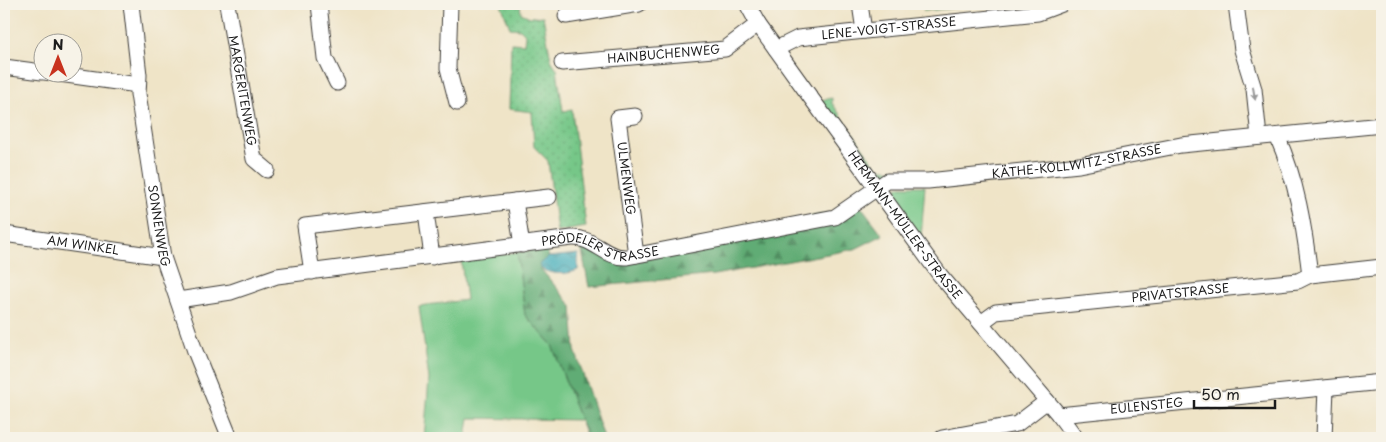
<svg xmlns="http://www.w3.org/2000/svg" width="1386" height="442" viewBox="0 0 1386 442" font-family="'Playpen Sans',sans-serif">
<defs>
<pattern id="forest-firs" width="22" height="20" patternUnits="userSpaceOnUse" patternTransform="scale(1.25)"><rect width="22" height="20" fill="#60ac74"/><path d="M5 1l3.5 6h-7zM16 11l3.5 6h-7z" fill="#4e8b5e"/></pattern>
<pattern id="park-dots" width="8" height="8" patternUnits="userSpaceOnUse" patternTransform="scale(1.25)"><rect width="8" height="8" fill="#76c788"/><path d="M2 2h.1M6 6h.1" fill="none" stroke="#66aa75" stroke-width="1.8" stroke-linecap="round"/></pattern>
<pattern id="water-waves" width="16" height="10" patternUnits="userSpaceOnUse" patternTransform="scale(1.25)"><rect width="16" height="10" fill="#3baab9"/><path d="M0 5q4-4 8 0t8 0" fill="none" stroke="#318a96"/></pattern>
</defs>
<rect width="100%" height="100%" fill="#f7f3e8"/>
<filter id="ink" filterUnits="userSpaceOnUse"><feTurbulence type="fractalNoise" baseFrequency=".02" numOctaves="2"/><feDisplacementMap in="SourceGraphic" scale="10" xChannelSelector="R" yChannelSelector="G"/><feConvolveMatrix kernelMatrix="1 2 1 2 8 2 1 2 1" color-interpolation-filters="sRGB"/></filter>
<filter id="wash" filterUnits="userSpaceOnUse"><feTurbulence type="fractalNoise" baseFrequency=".0096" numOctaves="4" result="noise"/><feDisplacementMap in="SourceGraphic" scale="20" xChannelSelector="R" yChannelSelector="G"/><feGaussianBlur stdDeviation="1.12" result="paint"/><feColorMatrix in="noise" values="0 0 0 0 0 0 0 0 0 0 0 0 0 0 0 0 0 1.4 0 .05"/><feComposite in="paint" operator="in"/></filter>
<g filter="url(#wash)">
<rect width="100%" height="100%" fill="#efe4c7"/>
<!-- grass -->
<g fill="#76c788" stroke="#497252">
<path d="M 832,98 L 832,103 L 877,168 L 927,174 C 905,175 885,181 867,165 L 821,100 Z"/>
<polygon points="900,186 925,186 921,238 894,200 895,190"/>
<polygon points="517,252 525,315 552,345 580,420 469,418 466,438 424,438 429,379 419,306 466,300 461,260"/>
</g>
<!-- forest -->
<g fill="url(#forest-firs)" stroke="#3e6448">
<polygon points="861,206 883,235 855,249 714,275 589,287 580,242 609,259"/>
<polygon points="546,248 549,257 539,264 540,268 572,306 575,350 604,438 587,438 552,345 525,315 517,252"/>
</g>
<!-- park -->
<g fill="url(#park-dots)" stroke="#497252">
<polygon points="501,4 520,4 521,13 530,17 543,16 551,60 557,69 563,111 572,110 586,227 557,232 548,161 534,147 532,112 509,109 511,43 524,44 525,34 520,29 510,28"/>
<polygon points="923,4 967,4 967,7 924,11"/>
</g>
<!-- water -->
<path fill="url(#water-waves)" stroke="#2c636a" d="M 578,254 L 578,270 C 566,275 551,275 540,268 L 539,264 L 549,257 Z"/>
</g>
<g filter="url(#ink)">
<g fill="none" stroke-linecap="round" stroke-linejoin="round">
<!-- minor casing -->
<g stroke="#3c3a36" stroke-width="17">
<g id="minor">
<path id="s1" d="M 131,4 L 139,75 L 138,94 L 163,257 L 195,351 L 230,438"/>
<path id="s2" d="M 227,4 L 254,159 L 267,170"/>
<polyline points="319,4 325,58 337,83"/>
<polyline points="450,4 448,68 457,103"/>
<path id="s3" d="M 747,4 L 758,24 L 811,98 L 940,275 L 1059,415 L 1076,438"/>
<polyline points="860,4 864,31"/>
<polyline points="1236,4 1242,50 1254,89 1259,137"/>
<polyline points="566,16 639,4"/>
<path id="s4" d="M 776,49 L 798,38 L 1038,13 L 1062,4"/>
<path id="s5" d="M 562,63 L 725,49 L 758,24"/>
<polyline points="4,67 42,72"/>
<polyline points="45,72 138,85"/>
<path id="s6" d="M 635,116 L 618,118 L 636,255"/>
<path d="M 1277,136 C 1297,181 1304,226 1310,275"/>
<polyline points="515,201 549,197"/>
<polyline points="426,212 432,257"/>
<path id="s7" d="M 4,234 L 163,257"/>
<polyline points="312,272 305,226 515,201 522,245"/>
<path id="s8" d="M 178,300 L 231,292 L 277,276 L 572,238 C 594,237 606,259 627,257 L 835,217 L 887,181 L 928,181 L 1079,165 L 1181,145 L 1382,125"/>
<path id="s9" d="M 981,323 L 996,312 L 1298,281 L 1310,275 L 1382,267"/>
<path id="s10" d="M 1059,415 L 1382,382"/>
<polyline points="942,438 1017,424 1047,401"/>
<polyline points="1324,438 1326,388"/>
</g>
</g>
<!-- minor -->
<use href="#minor" stroke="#fff" stroke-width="15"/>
</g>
<!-- one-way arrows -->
<defs><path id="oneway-solid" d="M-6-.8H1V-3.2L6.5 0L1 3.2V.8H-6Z" transform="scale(1.25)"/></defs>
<use fill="#999" href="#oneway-solid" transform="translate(1254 93) rotate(80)"/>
</g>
<g text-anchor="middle" stroke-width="4" stroke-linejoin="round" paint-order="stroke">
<!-- street labels -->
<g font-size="12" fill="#1c1c1c" stroke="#f7f3e8">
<text dy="4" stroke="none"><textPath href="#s4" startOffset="116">LENE-VOIGT-STRASSE</textPath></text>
<text dy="4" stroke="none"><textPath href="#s5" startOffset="102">HAINBUCHENWEG</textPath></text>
<text dy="4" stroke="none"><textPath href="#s2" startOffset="88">MARGERITENWEG</textPath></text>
<text dy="4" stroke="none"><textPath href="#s8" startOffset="925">KÄTHE-KOLLWITZ-STRASSE</textPath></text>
<text dy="4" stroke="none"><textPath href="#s6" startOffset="78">ULMENWEG</textPath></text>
<text dy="4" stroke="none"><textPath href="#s3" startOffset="272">HERMANN-MÜLLER-STRASSE</textPath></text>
<text dy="4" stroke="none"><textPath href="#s1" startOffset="224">SONNENWEG</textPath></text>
<text dy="4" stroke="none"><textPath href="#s7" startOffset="80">AM WINKEL</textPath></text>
<text dy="4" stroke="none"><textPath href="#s8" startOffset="430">PRÖDELER STRASSE</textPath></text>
<text dy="4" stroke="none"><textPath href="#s9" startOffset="204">PRIVATSTRASSE</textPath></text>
<text dy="4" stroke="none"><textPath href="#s10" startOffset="88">EULENSTEG</textPath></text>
</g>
</g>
<!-- margin -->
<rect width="1386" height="442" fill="none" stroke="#f7f3e8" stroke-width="20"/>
<!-- north arrow -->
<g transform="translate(58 58)"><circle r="24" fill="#f7f3e8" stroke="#9f9d96"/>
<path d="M0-4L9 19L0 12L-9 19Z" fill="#c8321e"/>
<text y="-8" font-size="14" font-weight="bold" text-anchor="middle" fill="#1c1c1c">N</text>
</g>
<!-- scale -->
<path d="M1194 400v8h81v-8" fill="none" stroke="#1c1c1c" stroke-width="2.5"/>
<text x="1201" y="400" font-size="15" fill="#1c1c1c" stroke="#f7f3e8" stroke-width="4" paint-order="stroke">50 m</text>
</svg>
